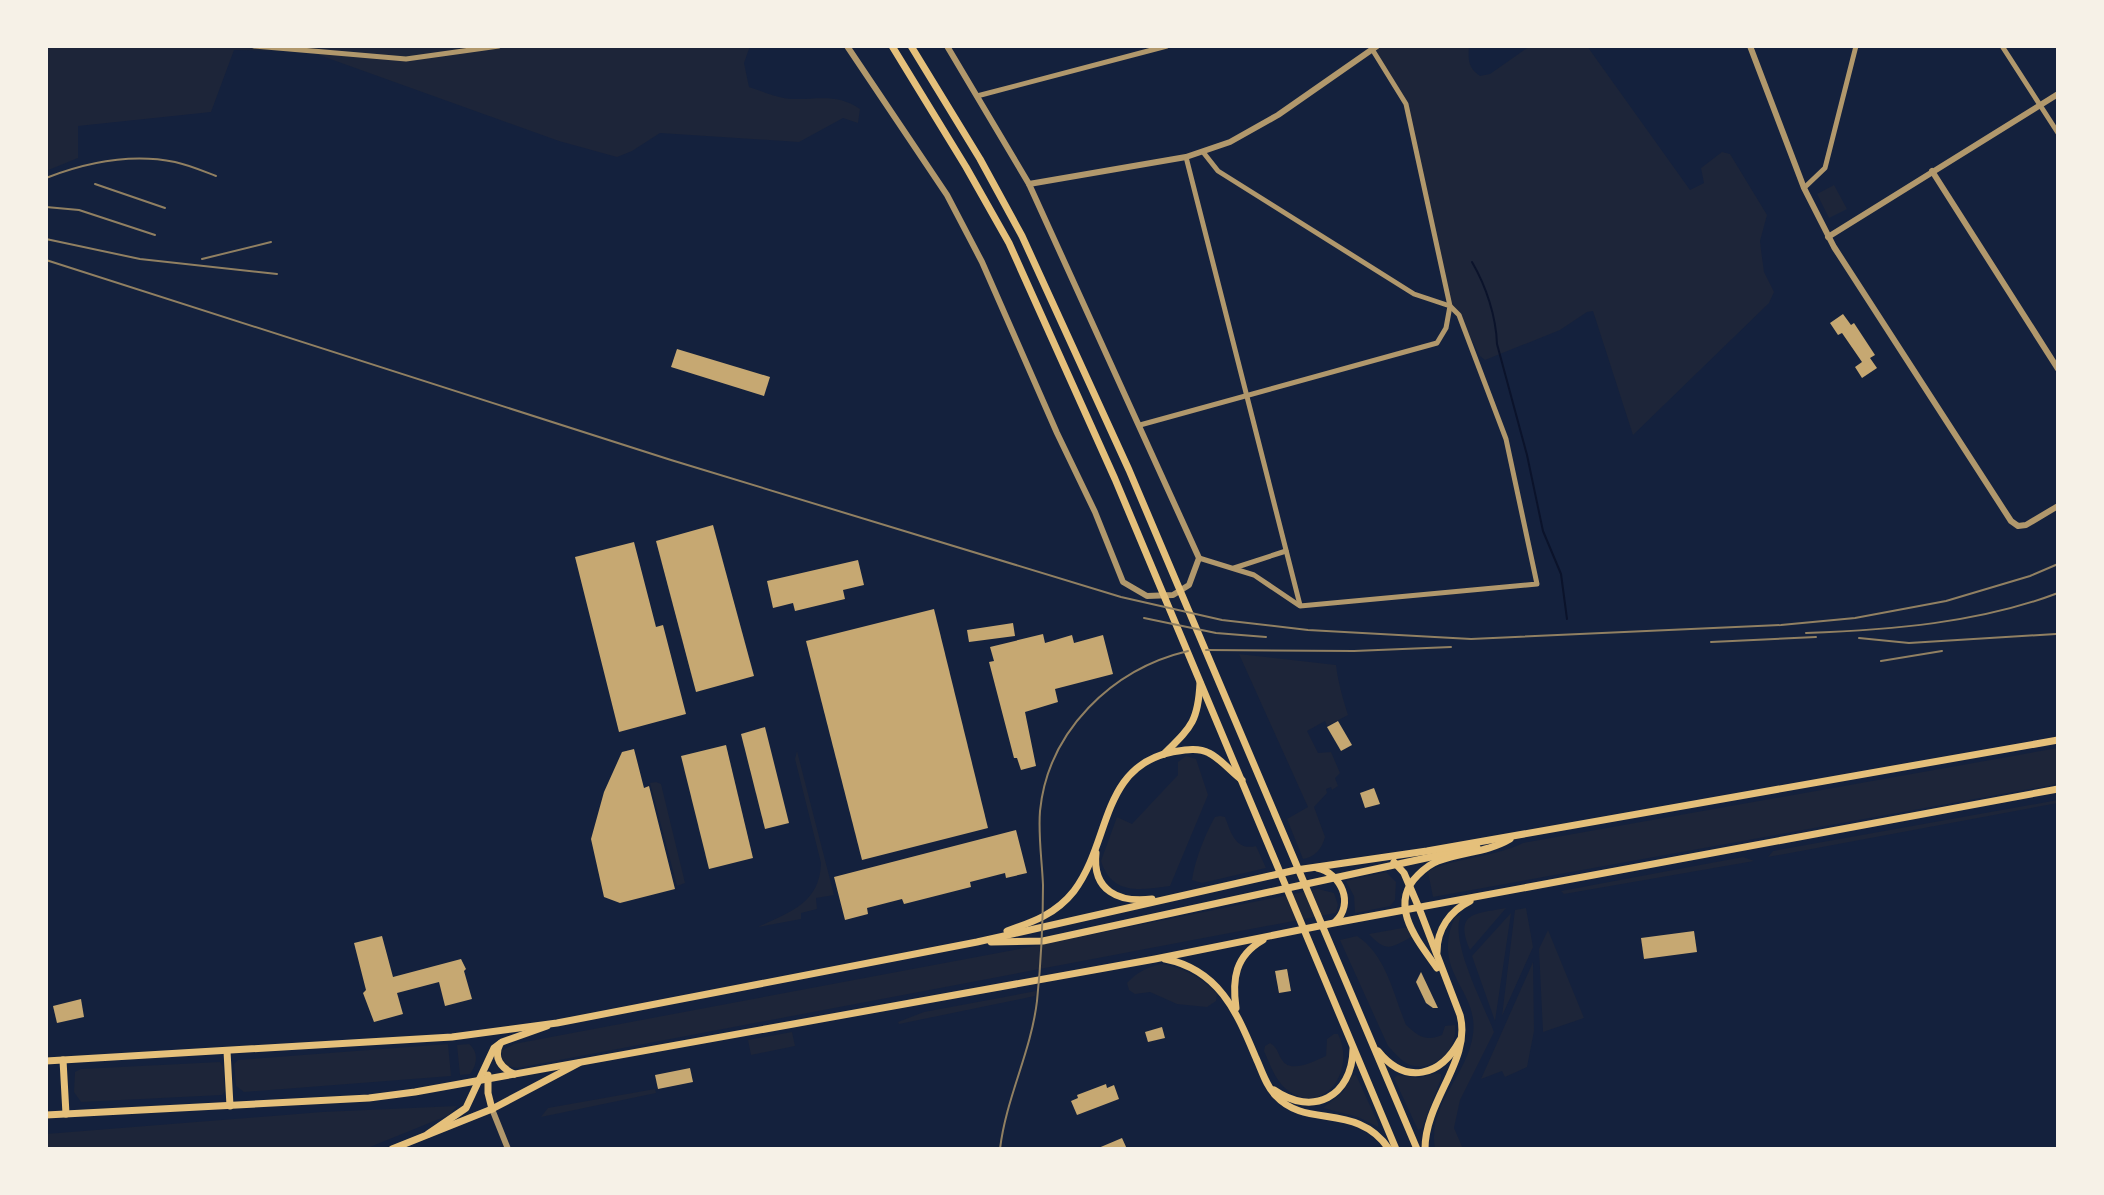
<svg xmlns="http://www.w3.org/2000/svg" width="2104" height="1195" viewBox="0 0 2104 1195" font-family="'Roboto Serif',serif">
<rect width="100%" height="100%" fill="#14213d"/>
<!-- green -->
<g fill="#1d2539">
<path d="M 46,46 L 750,46 L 744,63 L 749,87 C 762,91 779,99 792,99 C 817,100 837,93 860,109 L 858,123 L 843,118 L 799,142 L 660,133 L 632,151 L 617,157 L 559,141 L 308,51 L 234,50 L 211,112 L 78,126 L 78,158 L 46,171 Z"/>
<path d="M 1377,46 L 1469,46 C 1468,60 1468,68 1480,76 L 1490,74 L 1530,46 L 1587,46 L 1690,190 L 1704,183 L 1701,168 L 1722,152 L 1730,154 L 1767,215 L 1760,241 L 1761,250 L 1764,272 L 1774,292 L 1769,303 L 1633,435 L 1593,311 L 1587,312 L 1560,330 L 1485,360 L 1480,356 L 1459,315 L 1450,306 L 1406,104 L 1372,50 Z"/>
<polygon points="1834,185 1847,209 1829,218 1817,194"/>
<path d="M 1239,654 L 1336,665 C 1338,682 1343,699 1348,715 L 1327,726 L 1325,721 L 1307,731 L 1318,753 L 1331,752 L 1340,773 L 1335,778 L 1338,786 L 1332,790 L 1331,787 L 1326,789 L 1327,793 L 1314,807 L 1325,837 C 1322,849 1315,857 1303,859 L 1287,819 L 1308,807 Z"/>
<path d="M 2058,748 L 2058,784 L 1433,897 L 1428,872 L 1432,869 C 1462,857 1494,857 1523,843 Z"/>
<path d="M 797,751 L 834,895 L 816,898 L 817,909 L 801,913 L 801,919 L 758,927 C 790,912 820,903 821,863 L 795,759 Z"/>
<path d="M 1186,756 L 1196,759 L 1208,795 L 1170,886 C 1141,890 1112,896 1101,861 L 1117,817 L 1132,824 L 1178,775 L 1178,762 Z"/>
<polygon points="656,782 661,784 685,883 677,886 650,783"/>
<polygon points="2058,800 2058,803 1768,857 1773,851"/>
<path d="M 1220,816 L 1225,817 C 1231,833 1236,851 1256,846 L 1266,868 L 1202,883 L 1192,880 C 1195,860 1205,834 1215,817 Z"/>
<polygon points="1743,857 1754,861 1564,894 1561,891"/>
<polygon points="1386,872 1396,882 1395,900 1390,906 1355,913 1354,896 1346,881"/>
<polygon points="1318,889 1334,893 1338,905 1336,913 517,1068 504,1065 501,1051 514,1044 1040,945"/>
<path d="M 1506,908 L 1470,950 C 1454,912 1475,914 1506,908 Z"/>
<polygon points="1526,908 1533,947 1502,1016 1515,910"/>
<polygon points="1511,913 1495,1021 1472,956"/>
<path d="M 1461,915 C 1449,941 1484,1005 1494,1032 L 1460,1100 L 1454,1128 L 1463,1149 L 1435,1149 C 1427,1104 1468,1075 1473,1034 C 1479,989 1430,973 1455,917 Z"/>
<path d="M 1408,927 L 1413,936 C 1392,947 1387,954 1369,934 Z"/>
<polygon points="1548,930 1584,1018 1543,1032 1539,949"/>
<path d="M 1357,936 C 1386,955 1393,993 1406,1025 C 1418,1036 1426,1042 1442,1035 L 1445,1026 L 1455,1025 C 1458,1047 1438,1070 1414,1066 C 1403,1064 1396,1054 1388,1046 L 1340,940 Z"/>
<polygon points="1533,962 1534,1031 1527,1067 1505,1077 1502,1071 1481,1079"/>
<path d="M 1162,964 C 1184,968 1201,977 1217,994 L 1216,1001 L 1207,1007 L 1177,1004 L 1150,992 L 1135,994 L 1129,990 L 1127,983 C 1136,973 1149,966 1162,964 Z"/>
<polygon points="1036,991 1035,996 899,1024 898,1022 924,1012"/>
<polygon points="792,1032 795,1046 751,1055 748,1040"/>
<path d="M 1334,1034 L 1338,1034 C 1357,1072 1322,1118 1286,1089 C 1275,1080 1270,1064 1264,1051 L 1265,1046 L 1270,1043 C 1278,1048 1277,1052 1282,1060 C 1291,1074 1314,1061 1326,1056 L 1327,1039 Z"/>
<polygon points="448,1044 451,1076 244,1092 236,1086 234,1064 238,1060"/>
<path d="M 469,1044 C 479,1052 477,1065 470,1074 L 460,1075 L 457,1045 Z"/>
<polygon points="220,1062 223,1067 225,1091 222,1095 81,1102 74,1092 75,1072 81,1069"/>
<polygon points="1437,1073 1441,1074 1441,1079 1422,1128 1418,1130 1394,1078 1398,1075 1418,1078"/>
<polygon points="1356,1075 1378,1123 1378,1127 1358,1117 1323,1108 1343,1092 1351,1076"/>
<polygon points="655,1089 656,1093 541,1117 548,1108"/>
<polygon points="457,1106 449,1115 365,1149 46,1149 46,1134 322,1112"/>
</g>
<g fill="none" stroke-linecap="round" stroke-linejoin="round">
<!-- stream -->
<path stroke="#0b132b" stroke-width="2" d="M 1472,262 C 1486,286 1496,316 1497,344 L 1527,455 L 1543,531 L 1561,574 L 1567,619"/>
</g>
<!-- building -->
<g fill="#c6a872">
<polygon points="1843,314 1851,325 1854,323 1875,355 1870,358 1877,368 1862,378 1855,367 1862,362 1842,333 1838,335 1830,323"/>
<polygon points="677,349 770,377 764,396 671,367"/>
<polygon points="713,525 754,676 696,692 656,541"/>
<polygon points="634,542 656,627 663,625 686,714 619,732 575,557"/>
<polygon points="858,560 864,585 843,590 845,599 795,611 793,603 773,608 767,581"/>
<polygon points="934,609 988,828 862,860 806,641"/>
<polygon points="1013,623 1015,636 969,642 967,630"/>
<polygon points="1043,634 1045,643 1072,635 1074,643 1103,635 1113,674 1055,689 1058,702 1025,712 1036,766 1021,770 1017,758 1014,758 989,662 994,661 990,647"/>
<polygon points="1338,721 1352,745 1341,751 1327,727"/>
<polygon points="765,727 789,823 765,829 741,734"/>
<polygon points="726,745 753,858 709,869 681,756"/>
<polygon points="634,749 644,788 649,786 675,889 620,903 604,897 591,839 604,792 622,752"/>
<polygon points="1374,788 1380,804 1365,808 1360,793"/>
<polygon points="1016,830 1027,873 1006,878 1005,873 970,882 971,887 904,904 902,899 867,908 868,914 845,920 834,877"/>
<polygon points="1694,931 1697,952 1644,959 1641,938"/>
<polygon points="382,936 393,977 461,959 466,969 464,971 472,999 445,1006 439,982 397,993 403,1014 374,1022 363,993 366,990 354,943"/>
<polygon points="1287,969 1291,991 1279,993 1275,971"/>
<polygon points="1421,972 1438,1008 1433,1008 1426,1003 1416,982"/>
<polygon points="81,999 84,1017 57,1023 53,1006"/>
<polygon points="1162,1027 1165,1038 1148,1042 1145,1032"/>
<polygon points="690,1068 693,1082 658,1089 655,1075"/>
<polygon points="1106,1084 1107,1088 1114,1085 1119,1099 1077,1115 1071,1101 1078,1098 1077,1095"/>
<polygon points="1122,1138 1127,1149 1096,1149"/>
</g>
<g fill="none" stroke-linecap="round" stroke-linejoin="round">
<!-- minor -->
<g stroke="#b1986c" stroke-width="5">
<polyline points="254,46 406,59 499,46"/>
<polyline points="2002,46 2058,133"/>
<polyline points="977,96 1167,46"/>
<polyline points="1186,157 1300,605"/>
<polyline points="1804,188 1825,168 1856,46"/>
<polyline points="1140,425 1437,343 1446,328 1450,306 1414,294 1218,171 1203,152"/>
<polyline points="1199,558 1254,575 1300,606 1537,584 1506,439 1459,315 1450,306 1406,104 1372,49"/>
<polyline points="1234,568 1286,551"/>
</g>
<!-- tertiary -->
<g stroke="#b1986c" stroke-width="6">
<polyline points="847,46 947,195 982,262 1057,433 1095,512 1123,582 1147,596 1173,595 1189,585 1199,558 1029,184 947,46"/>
<polyline points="1750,46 1804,188 1834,247 2011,521 2018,526 2026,525 2058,506"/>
<polyline points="1932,171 2058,369"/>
<polyline points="1029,184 1186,157 1230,142 1278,115 1377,46"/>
<polyline points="1828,237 2058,94"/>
<polyline points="492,1109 508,1149"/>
</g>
<!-- secondary -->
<polyline stroke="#e5c07b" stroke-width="7" points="392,1149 492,1109 579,1063"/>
<!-- primary -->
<g stroke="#e5c07b" stroke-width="7">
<polyline points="892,46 966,167 1009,243 1115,479 1396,1149"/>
<polyline points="911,46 980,159 1022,236 1129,470 1417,1149"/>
<path d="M 1164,754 C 1191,727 1198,722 1200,683"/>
<path d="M 1096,853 C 1092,891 1119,903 1152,899"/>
<path d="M 1394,862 L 1404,873 L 1419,908 L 1460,1015 C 1472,1060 1425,1100 1425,1149"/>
<path d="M 1317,868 C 1341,873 1355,904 1335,922"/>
<path d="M 1007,931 C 1033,922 1056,914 1074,891 C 1111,842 1100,767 1172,752 C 1184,750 1198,747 1209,753 C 1221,759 1231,772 1242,780"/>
<polyline points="991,942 1043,941 1477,847"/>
<path d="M 1437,952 C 1437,929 1450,911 1470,901"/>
<path d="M 1165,959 C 1220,970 1237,1013 1256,1058 C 1262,1071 1266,1086 1276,1096 C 1306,1129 1357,1102 1389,1149"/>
<path d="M 1437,968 C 1418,941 1387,905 1418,875 C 1424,869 1430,864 1438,861 C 1463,852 1488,852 1510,839"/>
<path d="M 1236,1008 C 1232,979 1235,956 1263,940"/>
<path d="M 500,1044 C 493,1058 501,1068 514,1074"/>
<polyline points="227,1051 230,1106"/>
<path d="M 1378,1051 C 1406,1086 1441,1076 1460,1040"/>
<polyline points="63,1060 66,1114"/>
<polyline points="46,1061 452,1037 557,1023 977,942 1296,870 1427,851 2058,740"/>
<polyline points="488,1075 488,1093 492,1109"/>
<path d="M 1274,1090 C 1313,1117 1352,1097 1353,1049"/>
<polyline points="46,1115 369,1098 415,1092 1155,959 1334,923 2058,789"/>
<polyline points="428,1134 466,1108 494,1048 502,1042 547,1026"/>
</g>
<!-- rail -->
<g stroke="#918062" stroke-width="2">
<path d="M 46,178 C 87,162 130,153 175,162 C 189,165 203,171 216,176"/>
<polyline points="95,184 165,208"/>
<polyline points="46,207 79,210 155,235"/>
<polyline points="46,239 140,259 277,274"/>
<polyline points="202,259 271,242"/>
<polyline points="46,260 671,460 1121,597 1222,620 1308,630 1471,639 1781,625 1855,618 1946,601 2030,576 2058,564"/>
<polyline points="1144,618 1216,633 1266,637"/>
<path d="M 1806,633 C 1890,630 1979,623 2058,593"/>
<polyline points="1859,638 1909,643 2056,634"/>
<polyline points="1711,642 1816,637"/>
<polyline points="1206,650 1354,651 1451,647"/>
<polyline points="1881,661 1942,651"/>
<path d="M 1000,1149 C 1006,1098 1031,1052 1037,1001 C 1041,962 1043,924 1043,885 C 1042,860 1038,836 1040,811 C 1048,731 1112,669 1188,651"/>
</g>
</g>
<!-- border -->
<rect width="2104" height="1195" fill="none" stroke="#f6f1e7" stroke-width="96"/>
</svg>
